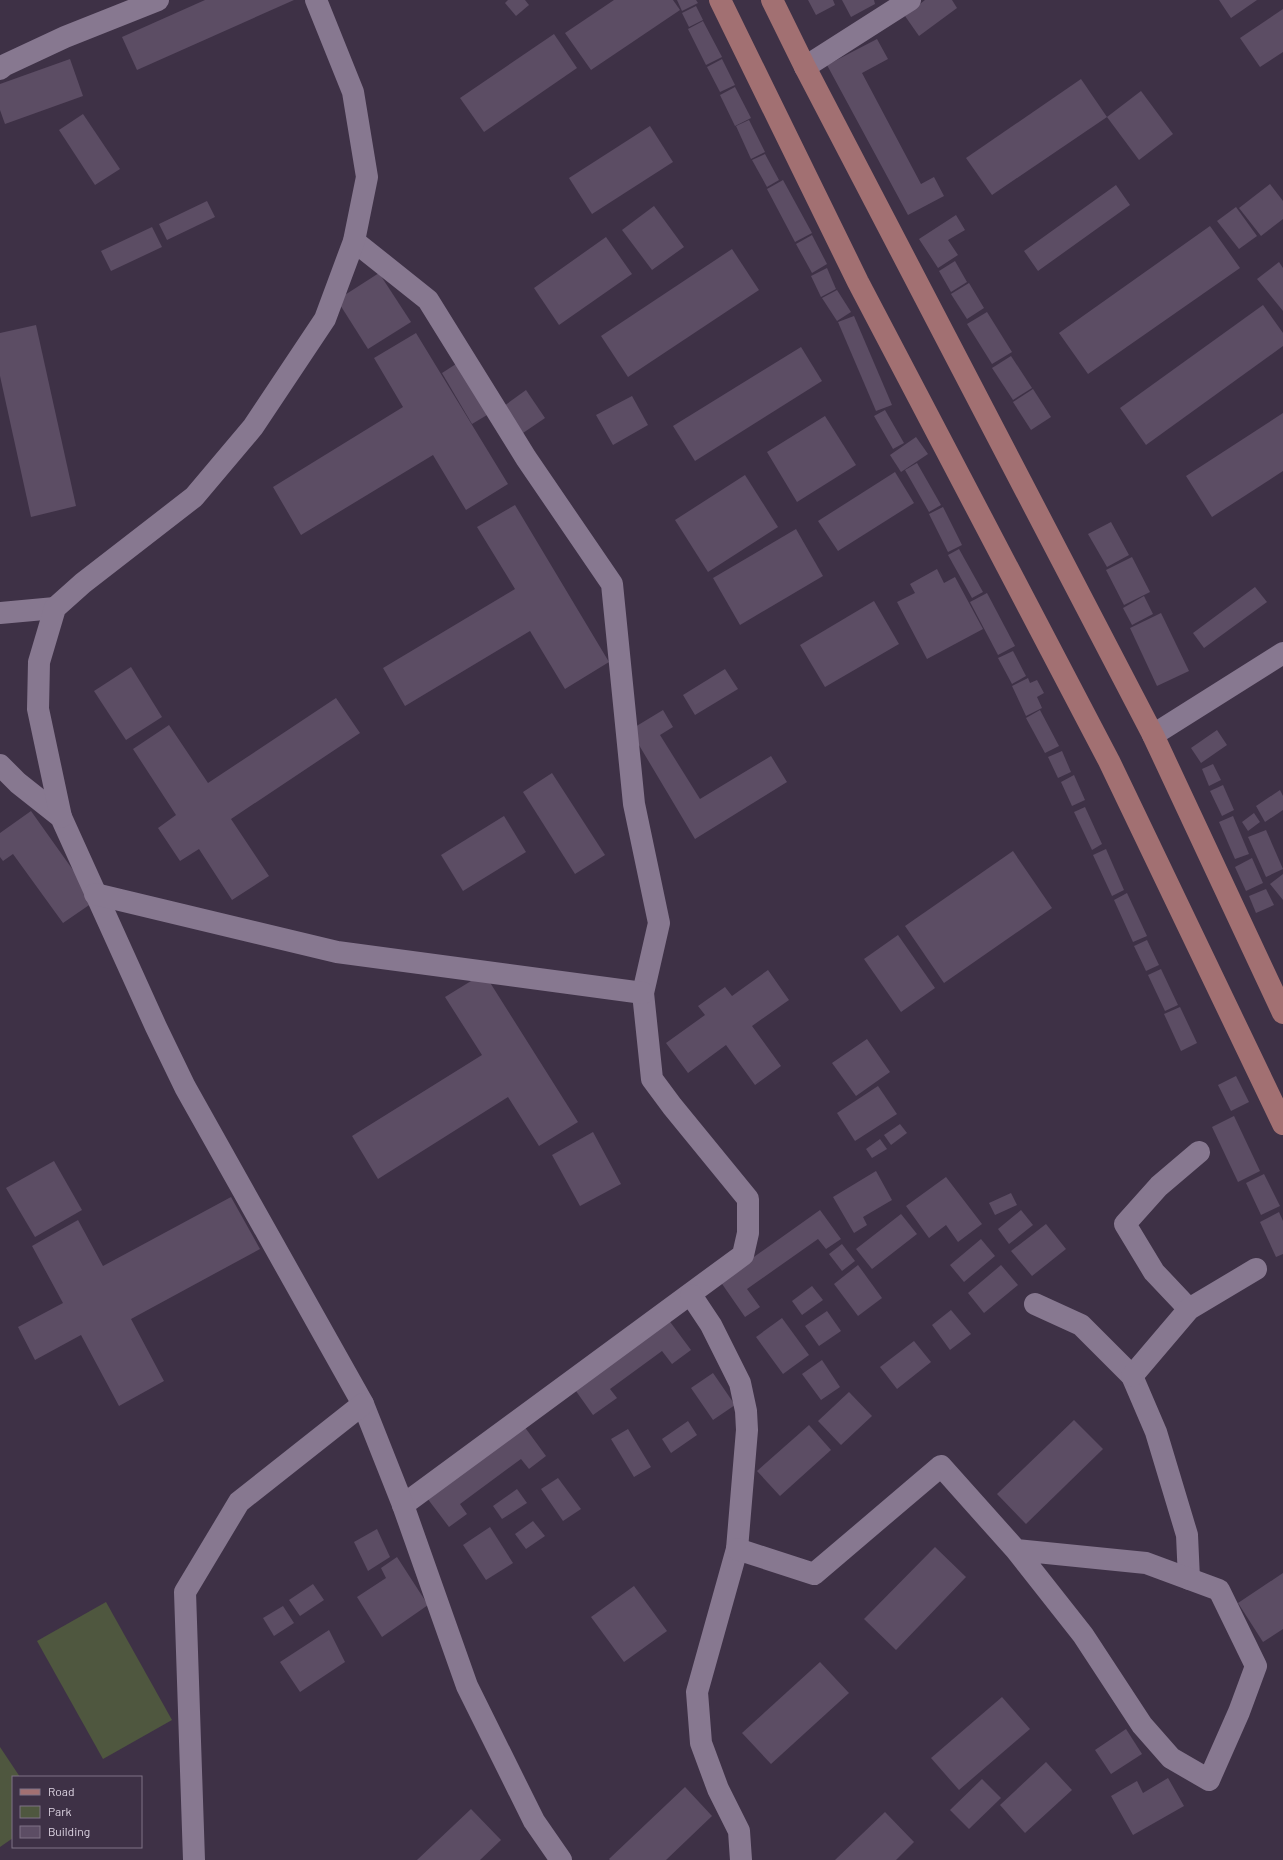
<svg xmlns="http://www.w3.org/2000/svg" width="1283" height="1860" viewBox="0 0 1283 1860" font-family="Barlow,sans-serif">
<rect width="100%" height="100%" fill="#3e3146"/>
<!-- green -->
<g fill="#4f573f">
<polygon points="106,1602 172,1720 103,1759 37,1641"/>
<polygon points="0,1747 20,1777 13,1777 13,1838 0,1847"/>
</g>
<!-- building -->
<g fill="#5c4d64">
<polygon points="205,0 294,0 137,70 122,37"/>
<polygon points="508,0 525,0 529,5 516,16 505,3"/>
<polygon points="614,0 673,0 680,10 591,70 565,33"/>
<polygon points="677,0 696,0 698,3 682,11"/>
<polygon points="808,0 833,0 835,5 816,15"/>
<polygon points="842,0 874,0 875,4 851,17"/>
<polygon points="925,0 952,0 957,8 919,36 905,16"/>
<polygon points="1219,0 1257,0 1231,18"/>
<polygon points="696,6 703,20 689,27 682,13"/>
<polygon points="1283,9 1283,52 1260,67 1240,38"/>
<polygon points="703,21 722,57 706,65 688,29"/>
<polygon points="554,34 577,68 484,132 460,98"/>
<polygon points="877,39 888,59 862,73 921,184 934,177 944,196 908,215 827,65"/>
<polygon points="70,59 83,96 5,124 0,110 0,84"/>
<polygon points="722,59 735,85 720,92 707,67"/>
<polygon points="1081,79 1107,117 992,195 966,158"/>
<polygon points="735,87 751,118 735,126 720,95"/>
<polygon points="1141,91 1173,134 1139,160 1107,117"/>
<polygon points="83,114 120,169 95,185 59,130"/>
<polygon points="749,120 765,152 751,159 736,126"/>
<polygon points="650,126 673,162 592,214 569,178"/>
<polygon points="765,154 779,180 767,187 752,160"/>
<polygon points="783,180 812,233 795,242 767,189"/>
<polygon points="1270,184 1283,201 1283,219 1261,236 1239,208"/>
<polygon points="1116,185 1130,205 1038,271 1024,251"/>
<polygon points="207,201 215,217 167,240 159,224"/>
<polygon points="654,206 684,247 652,270 622,230"/>
<polygon points="1236,207 1257,236 1239,249 1217,221"/>
<polygon points="956,215 965,230 948,240 958,255 938,268 919,239"/>
<polygon points="1210,226 1240,268 1088,374 1059,333"/>
<polygon points="152,227 162,247 111,271 101,251"/>
<polygon points="812,235 827,264 812,273 796,244"/>
<polygon points="606,237 632,274 559,325 534,288"/>
<polygon points="732,249 759,290 628,377 601,336"/>
<polygon points="955,261 967,282 951,292 939,271"/>
<polygon points="1279,262 1283,268 1283,311 1257,279"/>
<polygon points="827,268 836,289 821,297 811,276"/>
<polygon points="379,273 411,322 368,349 337,300"/>
<polygon points="969,283 984,308 967,319 951,294"/>
<polygon points="837,290 851,312 837,321 822,298"/>
<polygon points="1263,305 1283,333 1283,346 1146,445 1120,408"/>
<polygon points="987,312 1012,352 992,364 967,324"/>
<polygon points="854,316 892,405 876,411 838,322"/>
<polygon points="36,325 76,506 31,517 0,376 0,333"/>
<polygon points="416,333 508,484 466,510 433,455 301,535 273,487 403,407 374,358"/>
<polygon points="801,347 822,381 695,461 673,426"/>
<polygon points="1011,356 1032,388 1013,400 992,368"/>
<polygon points="456,364 487,415 472,424 442,373"/>
<polygon points="1033,389 1051,417 1031,430 1013,402"/>
<polygon points="526,390 545,418 523,433 504,406"/>
<polygon points="632,396 648,425 613,445 596,415"/>
<polygon points="885,410 904,443 893,449 874,416"/>
<polygon points="1283,413 1283,471 1212,517 1186,476"/>
<polygon points="825,416 856,465 797,502 767,452"/>
<polygon points="916,437 928,454 901,472 890,455"/>
<polygon points="917,463 941,505 929,512 905,470"/>
<polygon points="895,472 914,503 838,551 818,521"/>
<polygon points="745,475 778,527 708,572 675,520"/>
<polygon points="515,505 609,662 565,689 530,631 405,706 383,668 515,589 477,527"/>
<polygon points="943,507 962,545 948,552 929,514"/>
<polygon points="1111,522 1129,555 1107,567 1088,534"/>
<polygon points="796,529 823,576 740,625 713,578"/>
<polygon points="959,549 983,592 972,598 948,555"/>
<polygon points="1132,557 1150,592 1124,605 1106,570"/>
<polygon points="937,569 944,583 955,577 983,629 927,659 897,602 915,593 910,584"/>
<polygon points="1255,587 1267,602 1204,648 1193,633"/>
<polygon points="987,593 1015,646 998,655 970,602"/>
<polygon points="1144,596 1153,614 1132,625 1123,608"/>
<polygon points="874,601 899,644 825,687 800,645"/>
<polygon points="1161,613 1189,671 1157,686 1130,628"/>
<polygon points="1013,651 1026,676 1012,684 998,658"/>
<polygon points="131,667 162,717 126,740 94,691"/>
<polygon points="725,669 738,689 695,715 683,695"/>
<polygon points="1028,678 1030,683 1037,680 1044,693 1037,697 1042,708 1026,716 1012,686"/>
<polygon points="336,698 360,733 231,819 269,876 232,900 199,849 180,861 158,828 176,815 133,749 169,725 208,783"/>
<polygon points="663,710 673,727 660,735 700,799 771,756 787,782 695,839 630,730"/>
<polygon points="1040,710 1059,746 1045,753 1026,718"/>
<polygon points="1217,730 1227,745 1201,763 1191,748"/>
<polygon points="1062,751 1071,772 1058,778 1048,757"/>
<polygon points="1213,764 1221,780 1209,786 1202,769"/>
<polygon points="552,773 605,855 575,874 523,792"/>
<polygon points="1074,775 1085,800 1072,806 1061,782"/>
<polygon points="1223,785 1234,810 1222,816 1210,791"/>
<polygon points="1280,790 1283,796 1283,810 1265,822 1256,806"/>
<polygon points="1085,807 1102,844 1092,850 1074,812"/>
<polygon points="31,811 95,901 63,923 13,854 3,861 0,857 0,833"/>
<polygon points="1254,813 1260,822 1248,831 1242,822"/>
<polygon points="504,816 526,852 463,891 441,855"/>
<polygon points="1233,816 1249,854 1235,859 1219,822"/>
<polygon points="1266,830 1283,869 1266,877 1248,837"/>
<polygon points="1106,849 1124,890 1112,896 1093,855"/>
<polygon points="1013,851 1052,908 944,983 905,926"/>
<polygon points="1252,858 1263,883 1246,891 1235,867"/>
<polygon points="1283,874 1283,900 1270,884"/>
<polygon points="1266,889 1274,905 1256,913 1249,896"/>
<polygon points="1127,893 1147,936 1133,942 1114,900"/>
<polygon points="898,935 935,988 901,1012 864,959"/>
<polygon points="1147,940 1159,965 1146,971 1134,946"/>
<polygon points="1161,969 1178,1005 1165,1011 1148,975"/>
<polygon points="768,970 789,1000 752,1026 781,1066 755,1085 726,1045 688,1073 666,1043 705,1015 698,1006 725,987 732,996"/>
<polygon points="484,973 578,1122 539,1146 508,1097 378,1179 352,1136 482,1055 445,997"/>
<polygon points="1180,1007 1197,1043 1181,1051 1164,1014"/>
<polygon points="867,1039 890,1072 856,1096 832,1063"/>
<polygon points="1236,1076 1249,1102 1231,1111 1218,1085"/>
<polygon points="878,1086 897,1114 855,1141 837,1113"/>
<polygon points="1234,1116 1260,1171 1238,1182 1212,1127"/>
<polygon points="900,1124 907,1133 891,1145 884,1135"/>
<polygon points="593,1132 621,1184 580,1206 552,1155"/>
<polygon points="880,1139 887,1149 872,1158 866,1149"/>
<polygon points="54,1161 82,1210 35,1237 6,1188"/>
<polygon points="876,1171 892,1200 863,1217 867,1225 854,1233 833,1197"/>
<polygon points="1264,1174 1280,1206 1261,1215 1246,1183"/>
<polygon points="946,1177 982,1224 958,1242 946,1225 929,1238 906,1206"/>
<polygon points="1011,1193 1017,1205 995,1215 989,1203"/>
<polygon points="231,1197 260,1249 131,1319 164,1381 119,1406 81,1335 35,1360 18,1327 63,1303 32,1246 78,1220 103,1266"/>
<polygon points="820,1210 841,1239 826,1249 818,1239 747,1289 760,1307 745,1317 720,1281"/>
<polygon points="1021,1210 1033,1225 1009,1244 998,1229"/>
<polygon points="1279,1212 1283,1221 1283,1254 1276,1257 1260,1222"/>
<polygon points="901,1214 917,1234 872,1269 856,1249"/>
<polygon points="1046,1224 1066,1249 1032,1276 1011,1251"/>
<polygon points="981,1239 995,1256 964,1282 950,1265"/>
<polygon points="842,1244 855,1261 842,1271 829,1254"/>
<polygon points="858,1265 882,1298 858,1316 834,1284"/>
<polygon points="1001,1265 1018,1285 984,1313 968,1293"/>
<polygon points="812,1286 823,1300 802,1315 792,1301"/>
<polygon points="951,1310 971,1334 950,1350 932,1325"/>
<polygon points="827,1311 841,1331 819,1346 805,1326"/>
<polygon points="665,1315 691,1350 672,1364 662,1351 610,1389 617,1398 593,1415 571,1384"/>
<polygon points="782,1318 809,1355 783,1374 756,1337"/>
<polygon points="914,1341 931,1362 897,1389 880,1367"/>
<polygon points="822,1360 840,1387 821,1400 802,1374"/>
<polygon points="713,1373 735,1405 713,1420 691,1388"/>
<polygon points="849,1392 872,1416 841,1445 818,1421"/>
<polygon points="1074,1420 1103,1449 1026,1524 997,1494"/>
<polygon points="688,1421 697,1435 671,1453 662,1439"/>
<polygon points="521,1422 546,1456 529,1469 521,1459 460,1504 467,1514 449,1527 424,1494"/>
<polygon points="809,1425 831,1450 780,1496 757,1471"/>
<polygon points="628,1429 651,1467 634,1477 611,1439"/>
<polygon points="558,1478 581,1509 563,1521 541,1489"/>
<polygon points="517,1489 527,1503 502,1519 493,1506"/>
<polygon points="533,1521 545,1536 526,1549 515,1534"/>
<polygon points="490,1527 513,1563 486,1580 463,1545"/>
<polygon points="377,1529 390,1557 368,1571 354,1542"/>
<polygon points="935,1547 966,1577 896,1650 864,1619"/>
<polygon points="397,1557 428,1605 382,1637 357,1597 386,1578 381,1568"/>
<polygon points="1283,1573 1283,1629 1263,1642 1238,1603"/>
<polygon points="313,1584 324,1600 300,1616 289,1600"/>
<polygon points="634,1586 667,1631 624,1662 591,1617"/>
<polygon points="283,1606 294,1623 274,1636 263,1618"/>
<polygon points="329,1630 345,1662 300,1692 280,1662"/>
<polygon points="820,1662 849,1693 771,1764 742,1733"/>
<polygon points="1002,1697 1030,1729 959,1790 931,1758"/>
<polygon points="1126,1729 1142,1754 1111,1774 1095,1750"/>
<polygon points="1046,1762 1072,1790 1025,1833 1000,1805"/>
<polygon points="1168,1778 1184,1806 1133,1835 1111,1796 1137,1781 1143,1793"/>
<polygon points="982,1779 1001,1798 969,1829 950,1810"/>
<polygon points="685,1787 712,1816 666,1860 610,1860 609,1859"/>
<polygon points="471,1809 501,1840 480,1860 417,1860"/>
<polygon points="885,1812 914,1842 896,1860 835,1860"/>
</g>
<g fill="none" stroke-linecap="round" stroke-linejoin="round">
<!-- street -->
<g stroke="#877890" stroke-width="22">
<polyline points="805,67 910,0"/>
<polyline points="0,69 5,65 65,37 158,0"/>
<polyline points="354,241 428,300 526,458 612,584 634,804 659,923 643,993 652,1079 672,1106 748,1199 748,1233 743,1255 403,1505"/>
<polyline points="0,613 55,608"/>
<polyline points="1153,735 1283,653"/>
<polyline points="0,765 18,783 61,817 156,1027 185,1087 363,1404 403,1505 467,1686 534,1821 561,1860"/>
<polyline points="61,817 38,709 39,662 55,608 83,583 194,497 253,427 325,319 354,241 367,177 353,92 316,0"/>
<polyline points="95,894 337,952 643,993"/>
<polyline points="691,1295 711,1325 740,1383 746,1411 747,1430 737,1549 697,1692 701,1743 718,1789 739,1831 741,1860"/>
<polyline points="1035,1304 1081,1325 1132,1376 1156,1432 1187,1535 1189,1579"/>
<polyline points="1189,1309 1154,1272 1125,1224 1159,1186 1199,1152"/>
<polyline points="1132,1376 1189,1309 1256,1269"/>
<polyline points="737,1549 814,1574 941,1466 1016,1550 1083,1635 1142,1725 1171,1758 1209,1780 1239,1712 1256,1666 1219,1590 1146,1563 1016,1550"/>
<polyline points="194,1860 185,1592 239,1502 363,1404"/>
</g>
<!-- secondary -->
<g stroke="#a27072" stroke-width="22">
<polyline points="720,0 858,282 1109,761 1283,1124"/>
<polyline points="772,0 805,67 1153,735 1283,1013"/>
</g>
</g>
<!-- legend -->
<rect x="12" y="1776" width="130" height="72" fill="#3e3146" stroke="#7e7385"/>
<rect x="20" y="1789" width="20" height="6" fill="#a27072" stroke="#7e7385"/>
<text x="48" y="1796" font-size="12" fill="#ded5e3">Road</text>
<rect x="20" y="1806" width="20" height="12" fill="#4f573f" stroke="#7e7385"/>
<text x="48" y="1816" font-size="12" fill="#ded5e3">Park</text>
<rect x="20" y="1826" width="20" height="12" fill="#5c4d64" stroke="#7e7385"/>
<text x="48" y="1836" font-size="12" fill="#ded5e3">Building</text>
</svg>
